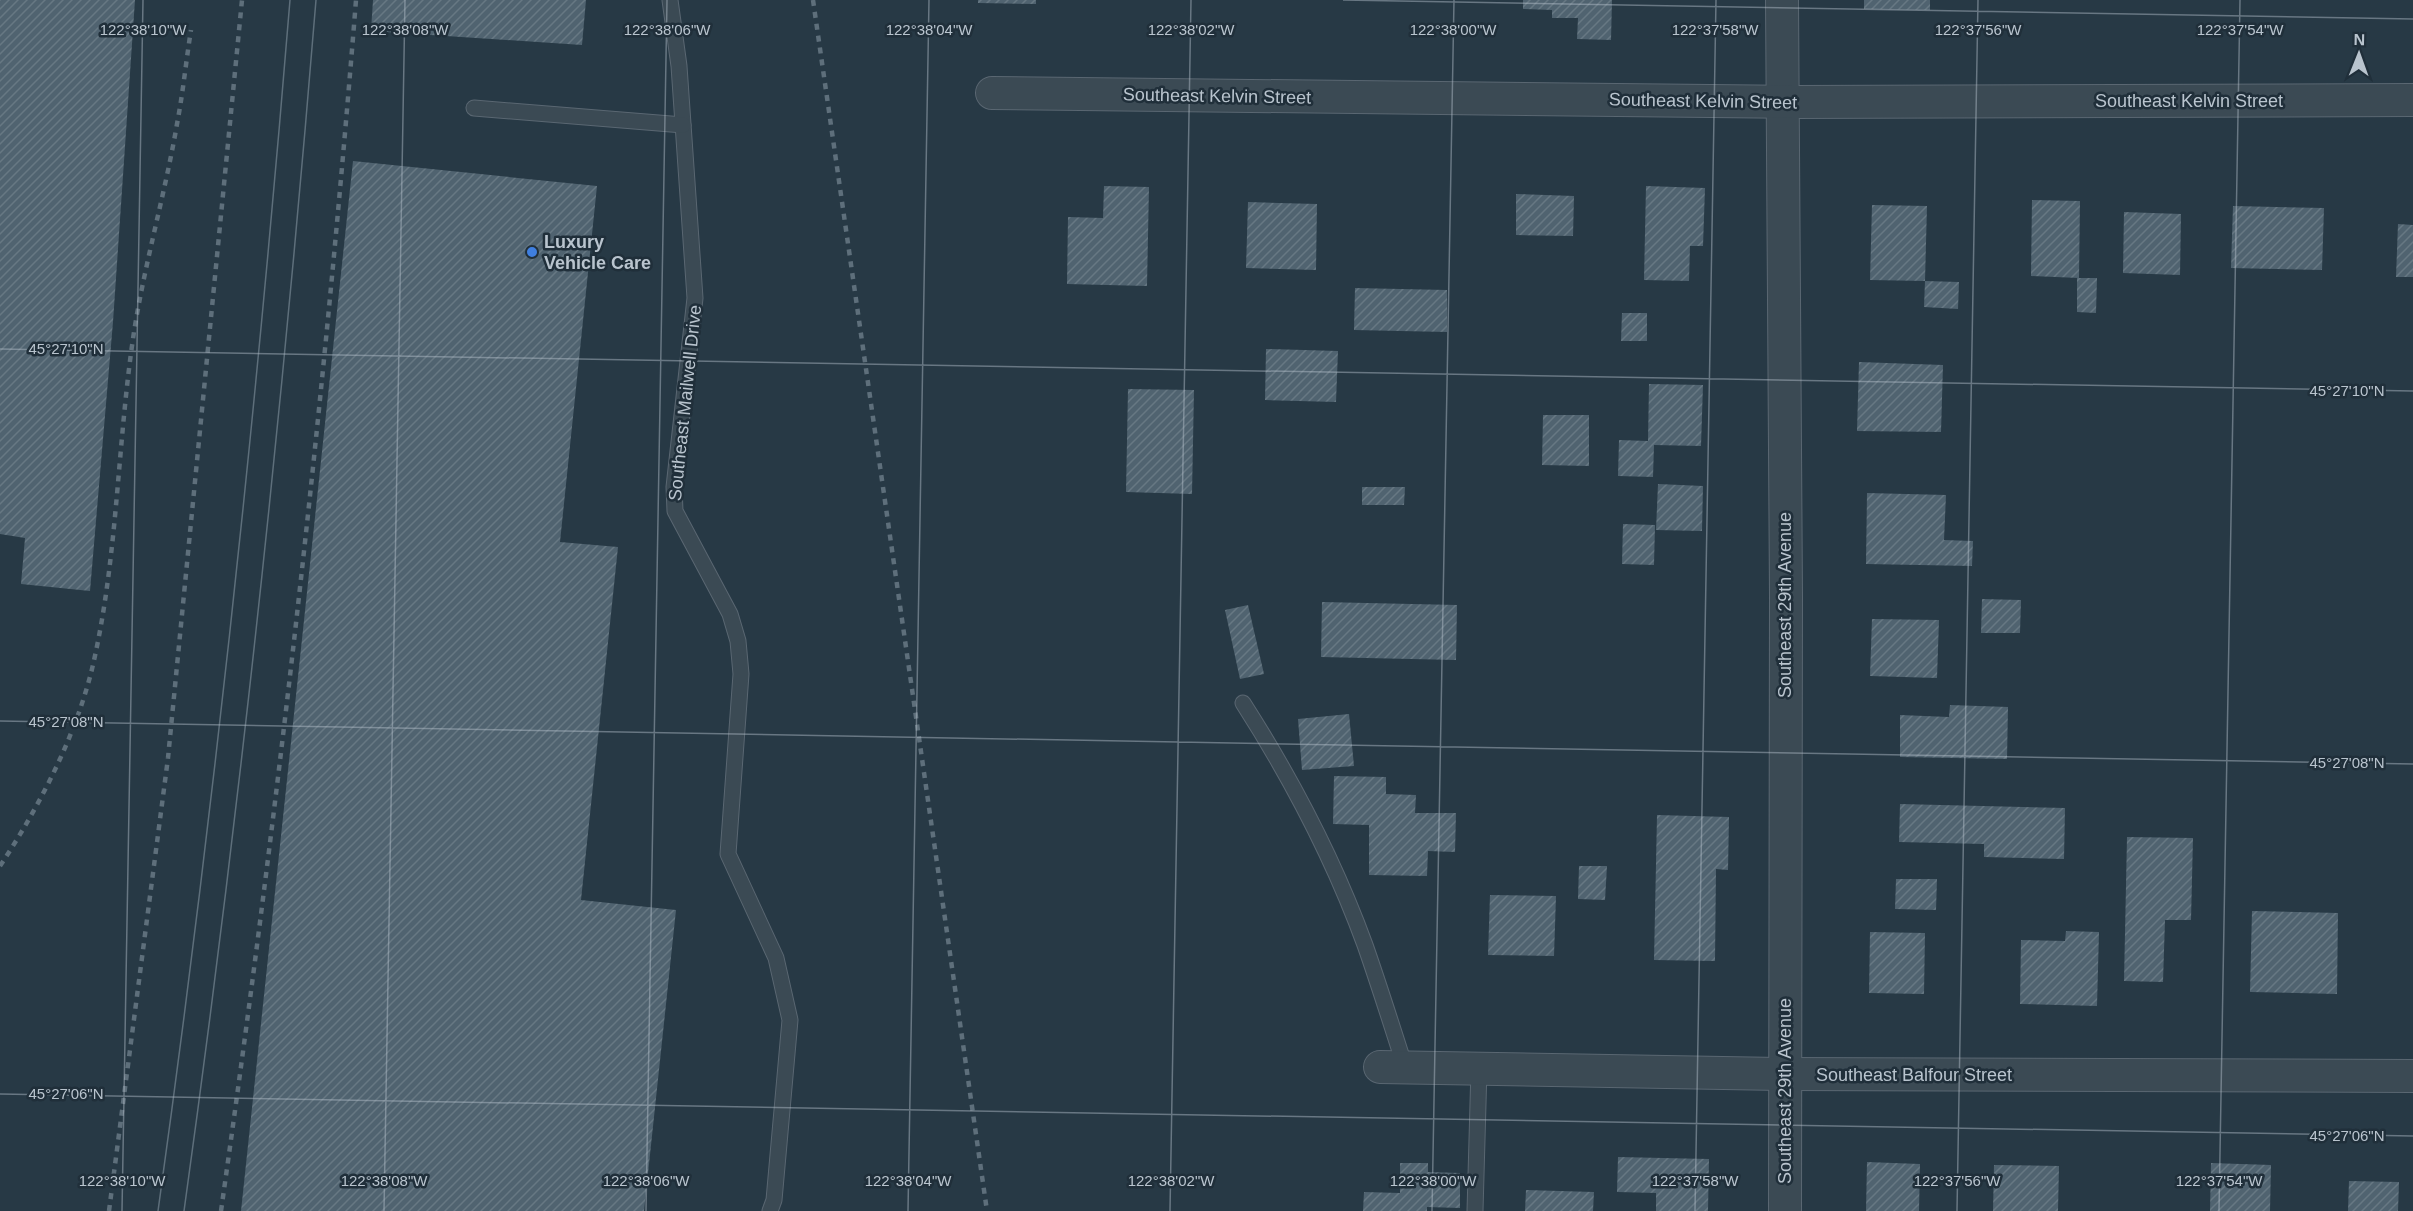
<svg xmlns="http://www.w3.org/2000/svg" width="2413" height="1211" viewBox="0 0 2413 1211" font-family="Helvetica,sans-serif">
<defs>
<pattern id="building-hatch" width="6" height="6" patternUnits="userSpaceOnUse" patternTransform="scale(1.5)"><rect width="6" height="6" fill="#506370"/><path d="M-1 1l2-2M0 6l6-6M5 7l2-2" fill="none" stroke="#677883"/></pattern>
</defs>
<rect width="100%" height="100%" fill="#273945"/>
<!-- building -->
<g fill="url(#building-hatch)">
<polygon points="0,0 135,0 113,322 90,591 21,584 25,538 0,534"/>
<polygon points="373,0 586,0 582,45 371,31"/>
<polygon points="978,0 1036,0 1036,4 978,3"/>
<polygon points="1523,0 1612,0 1611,40 1577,39 1578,18 1552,18 1552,10 1523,9"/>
<polygon points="1864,0 1930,0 1930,10 1864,9"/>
<polygon points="353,161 597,186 560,542 618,547 581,900 676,910 644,1211 241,1211"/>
<polygon points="1104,186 1149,187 1147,286 1067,284 1068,217 1103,218"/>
<polygon points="1646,186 1705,188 1703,246 1690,246 1689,281 1644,280"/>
<polygon points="1516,194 1574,196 1573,236 1516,235"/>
<polygon points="2032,200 2080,201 2079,278 2031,276"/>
<polygon points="1248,202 1317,204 1316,270 1246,268"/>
<polygon points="1872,205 1927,206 1925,281 1870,280"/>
<polygon points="2233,206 2324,208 2322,270 2231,268"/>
<polygon points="2124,212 2181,214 2180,275 2123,273"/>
<polygon points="2398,224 2413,225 2413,277 2396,277"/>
<polygon points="2077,278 2097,278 2096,313 2077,312"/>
<polygon points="1925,281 1959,282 1958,309 1924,307"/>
<polygon points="1355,288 1447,290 1447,332 1354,330"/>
<polygon points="1622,313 1647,313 1647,341 1621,341"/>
<polygon points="1266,349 1338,351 1336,402 1265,400"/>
<polygon points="1859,362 1943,365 1941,432 1857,431"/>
<polygon points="1649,384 1703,385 1701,446 1654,445 1653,477 1618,476 1619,440 1648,441"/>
<polygon points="1128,389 1194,390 1192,494 1126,492"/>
<polygon points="1543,415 1589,415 1589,466 1542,465"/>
<polygon points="1658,484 1703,486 1702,531 1656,530"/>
<polygon points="1362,487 1405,487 1404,505 1362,505"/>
<polygon points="1867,493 1946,495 1944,540 1973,541 1972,566 1866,564"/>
<polygon points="1623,524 1655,525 1654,565 1622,564"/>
<polygon points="1982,599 2021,600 2020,633 1981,633"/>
<polygon points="1322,602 1457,605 1456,660 1321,657"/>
<polygon points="1248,605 1264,674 1240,679 1225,610"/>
<polygon points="1872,619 1939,620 1937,678 1870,676"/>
<polygon points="1950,705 2008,707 2007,759 1900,757 1900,715 1949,717"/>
<polygon points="1349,714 1354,766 1302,770 1298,719"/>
<polygon points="1334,776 1386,777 1386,794 1416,795 1415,813 1456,813 1455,852 1428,851 1427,876 1369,875 1369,825 1333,824"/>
<polygon points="1900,804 2065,808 2064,859 1984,857 1984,844 1899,842"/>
<polygon points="1657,815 1729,817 1728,870 1716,869 1715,961 1654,960"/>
<polygon points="2127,837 2193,838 2191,920 2165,920 2163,982 2124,981"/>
<polygon points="1579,866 1607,866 1605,900 1578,899"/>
<polygon points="1896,879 1937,879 1936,910 1895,909"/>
<polygon points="1490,895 1556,896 1554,956 1488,955"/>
<polygon points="2252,911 2338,913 2337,994 2250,992"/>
<polygon points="2066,931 2099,932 2097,1006 2020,1004 2021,940 2065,941"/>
<polygon points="1870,932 1925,933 1924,994 1869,993"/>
<polygon points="1618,1157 1709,1159 1708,1211 1656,1211 1656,1193 1617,1192"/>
<polygon points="1867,1162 1920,1164 1919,1211 1866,1211"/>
<polygon points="1400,1163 1428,1163 1428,1172 1460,1173 1460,1208 1427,1207 1427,1211 1363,1211 1364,1192 1400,1193"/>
<polygon points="2211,1163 2271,1165 2270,1211 2210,1211"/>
<polygon points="1994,1165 2059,1166 2058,1211 1993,1211"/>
<polygon points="2349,1181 2399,1182 2398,1211 2348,1211"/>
<polygon points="1526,1190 1594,1192 1593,1211 1525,1211"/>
</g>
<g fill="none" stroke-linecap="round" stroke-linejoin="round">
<!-- service casing -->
<g stroke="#5a6772" stroke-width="17">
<g id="service">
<polyline points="670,0 679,66 695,298 674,487 675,511 730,614 738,641 741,674 728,854 776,958 790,1020 774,1200 770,1211"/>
<polyline points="474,108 683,125"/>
<path d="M 1243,703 C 1291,778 1334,860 1365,945 C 1379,985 1392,1026 1405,1067"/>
<polyline points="1475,1211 1479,1068"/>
</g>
</g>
<!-- minor casing -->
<g stroke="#5a6772" stroke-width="34">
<g id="minor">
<polyline points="1782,0 1786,597 1785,1211"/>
<polyline points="992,93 1794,102 2413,100"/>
<polyline points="1380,1067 1786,1074 2413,1076"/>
</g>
</g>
<!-- service -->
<use href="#service" stroke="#3b4a54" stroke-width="15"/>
<!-- minor -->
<use href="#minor" stroke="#3b4a54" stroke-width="32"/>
<!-- tram -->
<g stroke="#5e6f7b" stroke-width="1.5">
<path d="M 158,1211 C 214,809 257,405 290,0"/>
<path d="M 184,1211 C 240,809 283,405 316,0"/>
</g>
<!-- rail -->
<g stroke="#5e6f7b" stroke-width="4.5" stroke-dasharray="6 6" stroke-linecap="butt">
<polyline points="813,0 987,1211"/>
<path d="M 0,866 C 39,807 75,738 92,669 C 118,559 117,444 134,332 C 145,262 165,194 177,124 C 183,93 186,61 191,30"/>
<polyline points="109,1211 168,758 242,0"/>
<path d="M 221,1211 C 278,809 324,405 356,0"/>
</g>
</g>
<!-- ticks -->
<path fill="none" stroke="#b9c4ce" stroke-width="1.5" stroke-opacity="0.45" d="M 1343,0 L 2413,19M 0,349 L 2413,391M 0,721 L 2413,764M 0,1094 L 2413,1136M 122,1211 L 143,0M 384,1211 L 405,0M 646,1211 L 667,0M 908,1211 L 929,0M 1170,1211 L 1191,0M 1432,1211 L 1454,0M 1695,1211 L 1716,0M 1957,1211 L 1978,0M 2219,1211 L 2240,0"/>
<!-- markers -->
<circle fill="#3f7fe0" stroke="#202f3a" stroke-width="2" cx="532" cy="252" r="6"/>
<g text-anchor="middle" stroke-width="5" stroke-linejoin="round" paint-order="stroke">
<!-- street labels -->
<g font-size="18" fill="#b9c4ce" stroke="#202f3a">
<text transform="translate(1217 96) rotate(1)" y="6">Southeast Kelvin Street</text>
<text transform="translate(1703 101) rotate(1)" y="6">Southeast Kelvin Street</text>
<text x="2189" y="107">Southeast Kelvin Street</text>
<text transform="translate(685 403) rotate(-84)" y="6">Southeast Mailwell Drive</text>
<text transform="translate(1785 605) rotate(-90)" y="6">Southeast 29th Avenue</text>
<text x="1914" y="1081">Southeast Balfour Street</text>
<text transform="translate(1785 1091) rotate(-90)" y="6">Southeast 29th Avenue</text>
</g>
<!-- poi labels -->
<g font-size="18" font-weight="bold" fill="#b9c4ce" stroke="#202f3a" text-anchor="start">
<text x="544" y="248">Luxury<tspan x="544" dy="21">Vehicle Care</tspan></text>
</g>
</g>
<g font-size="15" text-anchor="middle" fill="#b9c4ce" stroke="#202f3a" stroke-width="5" stroke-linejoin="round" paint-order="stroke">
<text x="143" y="35">122°38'10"W</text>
<text x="405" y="35">122°38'08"W</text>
<text x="667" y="35">122°38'06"W</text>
<text x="929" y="35">122°38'04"W</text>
<text x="1191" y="35">122°38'02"W</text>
<text x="1453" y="35">122°38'00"W</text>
<text x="1715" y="35">122°37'58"W</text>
<text x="1978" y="35">122°37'56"W</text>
<text x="2240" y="35">122°37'54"W</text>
<text x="66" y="354">45°27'10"N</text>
<text x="2347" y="396">45°27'10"N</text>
<text x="66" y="727">45°27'08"N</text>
<text x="2347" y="768">45°27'08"N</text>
<text x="66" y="1099">45°27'06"N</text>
<text x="2347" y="1141">45°27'06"N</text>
<text x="122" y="1186">122°38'10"W</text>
<text x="384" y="1186">122°38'08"W</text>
<text x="646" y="1186">122°38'06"W</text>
<text x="908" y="1186">122°38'04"W</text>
<text x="1171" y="1186">122°38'02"W</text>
<text x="1433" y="1186">122°38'00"W</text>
<text x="1695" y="1186">122°37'58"W</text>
<text x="1957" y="1186">122°37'56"W</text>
<text x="2219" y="1186">122°37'54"W</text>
</g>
<!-- north arrow -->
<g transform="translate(2359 54) rotate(1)" stroke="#202f3a" stroke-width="4.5" paint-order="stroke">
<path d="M0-4.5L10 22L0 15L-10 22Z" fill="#b9c4ce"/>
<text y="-9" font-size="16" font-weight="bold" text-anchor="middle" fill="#b9c4ce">N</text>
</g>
</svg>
